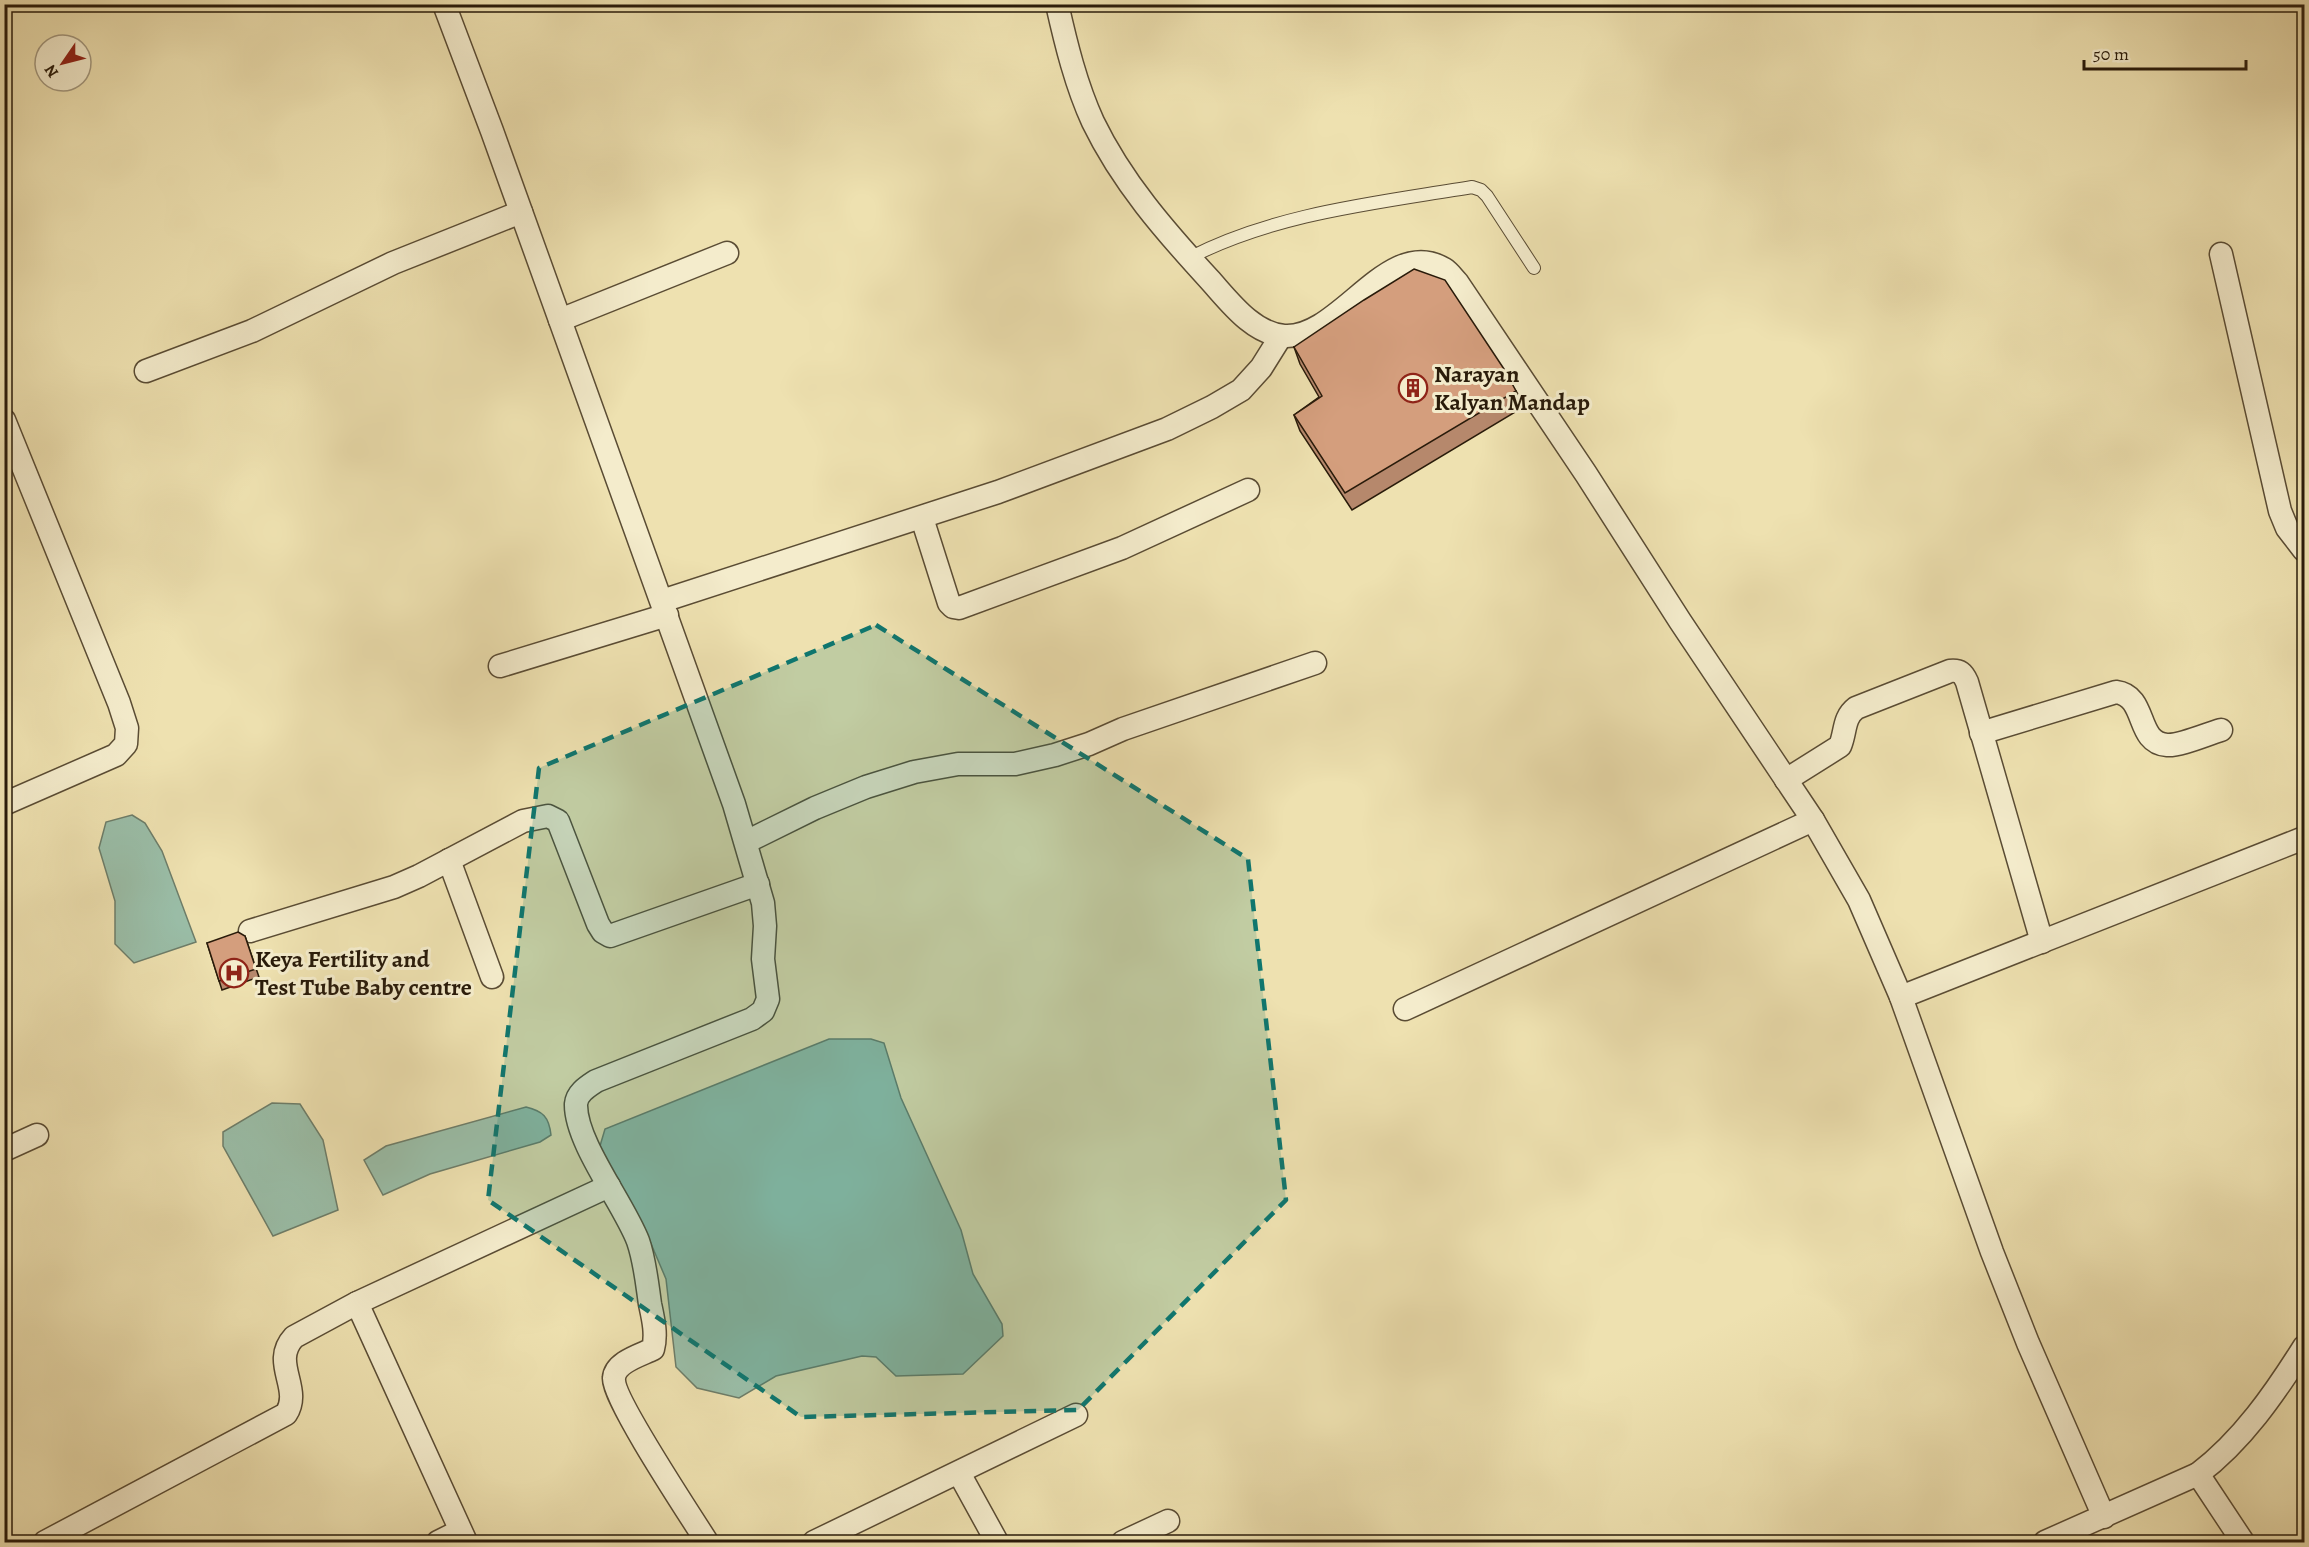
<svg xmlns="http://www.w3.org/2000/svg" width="2309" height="1547" viewBox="0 0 2309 1547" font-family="Alegreya,serif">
<rect width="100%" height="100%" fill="#eee1b0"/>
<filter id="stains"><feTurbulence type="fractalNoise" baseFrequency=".00333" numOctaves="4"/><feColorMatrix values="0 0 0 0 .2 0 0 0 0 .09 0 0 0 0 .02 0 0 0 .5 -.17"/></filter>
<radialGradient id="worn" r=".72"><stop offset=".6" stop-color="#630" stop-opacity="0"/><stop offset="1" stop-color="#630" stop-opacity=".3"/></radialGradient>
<!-- water -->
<g fill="#9abea8" stroke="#6d7d69" stroke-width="1.5">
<polygon points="132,815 145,823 162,851 196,942 134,963 115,944 115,901 99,848 106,822"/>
<polygon points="829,1039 871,1039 884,1043 901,1098 961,1230 973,1274 1002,1324 1003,1336 963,1374 896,1376 876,1357 862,1356 776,1376 739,1398 697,1388 676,1367 666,1279 649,1239 597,1156 605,1129"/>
<polygon points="272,1103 300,1104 323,1140 338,1210 273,1236 223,1146 223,1132"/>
<path d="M 526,1107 C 543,1111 549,1117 551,1135 L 540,1142 L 430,1174 L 383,1195 L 364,1160 L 386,1146 Z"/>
</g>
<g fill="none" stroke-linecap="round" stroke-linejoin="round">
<!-- service casing -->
<g stroke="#5a4c34" stroke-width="14">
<path id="service" d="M 1189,258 C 1276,213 1377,203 1472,187 L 1481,190 L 1487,196 L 1534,268"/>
</g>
<!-- minor casing -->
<g stroke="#5a4c34" stroke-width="25">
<g id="minor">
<path d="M 444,4 L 492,131 L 734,804 L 763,903 L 765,926 L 763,959 L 768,999 L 763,1011 L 752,1019 L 596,1081 C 587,1087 577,1093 576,1104 C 575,1142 624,1204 638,1241 C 645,1261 647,1283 650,1304 C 653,1318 657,1334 653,1349 C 641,1355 615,1362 614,1378 C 612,1398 692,1518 707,1542"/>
<path d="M 1057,4 C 1066,44 1076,85 1093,122 C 1122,182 1165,231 1209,279 C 1229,301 1252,333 1284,336 C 1340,340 1388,235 1444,269 C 1449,272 1453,278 1457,282 L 1586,474 L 1680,621 L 1813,820 L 1859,900 L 1901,997 L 1992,1252 L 2028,1343 L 2104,1517"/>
<polyline points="2221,254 2280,511 2287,528 2304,550"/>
<polyline points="560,320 727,253"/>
<polyline points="146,371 252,331 393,263 521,212"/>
<polyline points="4,420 119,703 127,728 126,744 116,755 4,804"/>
<polyline points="922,518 949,603 953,607 959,608 1122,548 1248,490"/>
<polyline points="662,601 998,492 1167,429 1212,407 1241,390 1261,368 1281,336"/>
<polyline points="500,666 667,615"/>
<path d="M 1981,733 L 2116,692 C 2148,696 2135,743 2167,745 C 2180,746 2207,734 2221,730"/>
<path d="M 1786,780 L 1840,746 C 1846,732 1843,718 1856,708 L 1950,671 C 1960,670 1963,673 1967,682 L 2042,942"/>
<polyline points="746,842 815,808 866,787 914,772 958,764 1015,764 1055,755 1089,744 1123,729 1315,663"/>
<polyline points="449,860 492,977"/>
<polyline points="250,931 394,887 419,876 523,821 548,816 558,821 598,924 603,932 610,936 758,884"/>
<polyline points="1901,997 2304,838"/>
<polyline points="1405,1009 1813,820"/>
<polyline points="4,1150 37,1135"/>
<polyline points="357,1303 466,1542"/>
<polyline points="959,1473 997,1542"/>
<polyline points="2198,1474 2243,1542"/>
<path d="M 45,1542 L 286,1414 C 303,1388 270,1363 294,1337 L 357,1303 L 609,1186"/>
<polyline points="438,1542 460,1531"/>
<polyline points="814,1542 1076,1415"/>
<polyline points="1123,1542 1168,1521"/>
<path d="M 2045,1542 L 2198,1474 C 2242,1441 2275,1393 2304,1347"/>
</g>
</g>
<!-- service -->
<use href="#service" stroke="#f4eccc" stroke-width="12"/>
<!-- minor -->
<use href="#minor" stroke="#f4eccc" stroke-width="22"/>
</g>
<!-- wall -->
<g fill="#b6886c" stroke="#291b0a" stroke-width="1.5">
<polygon points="1294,347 1516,391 1522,408 1352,510 1300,431 1294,415 1319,397 1300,364"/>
<polygon points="245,936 259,977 222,990 207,943"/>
</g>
<!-- building -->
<g fill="#d49e7d" stroke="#291b0a" stroke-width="1.5">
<polygon points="1414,269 1445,280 1504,369 1516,391 1345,493 1294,415 1322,396 1294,347 1364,300"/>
<polygon points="238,932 245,936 256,969 219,981 207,943"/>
</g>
<!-- marked area -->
<path fill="#0f766e" fill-opacity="0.2" stroke="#0f766e" stroke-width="4.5" stroke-dasharray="12 8" stroke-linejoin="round" d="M 876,625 L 1248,859 L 1286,1200 L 1078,1410 L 801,1417 L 488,1200 L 539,768 Z"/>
<!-- icons -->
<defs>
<g id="building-ring" transform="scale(1.5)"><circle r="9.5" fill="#f4eccc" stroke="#8f2418" stroke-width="1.5"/><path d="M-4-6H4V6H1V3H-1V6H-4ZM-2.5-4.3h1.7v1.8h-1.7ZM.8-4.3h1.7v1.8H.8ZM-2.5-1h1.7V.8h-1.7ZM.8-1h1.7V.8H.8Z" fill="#8f2418"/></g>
<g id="hospital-ring" transform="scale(1.5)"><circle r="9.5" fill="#f4eccc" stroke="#8f2418" stroke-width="1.5"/><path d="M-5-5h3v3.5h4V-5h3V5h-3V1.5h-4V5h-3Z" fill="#8f2418"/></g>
</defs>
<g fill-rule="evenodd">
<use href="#building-ring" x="1413" y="388"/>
<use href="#hospital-ring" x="234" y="973"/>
</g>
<g text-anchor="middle" stroke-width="6" stroke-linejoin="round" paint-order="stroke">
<!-- poi labels -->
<g font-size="24" font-weight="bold" fill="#291b0a" stroke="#f4eccc" text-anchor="start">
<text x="1434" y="382">Narayan<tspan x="1434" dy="28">Kalyan Mandap</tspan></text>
<text x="255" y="967">Keya Fertility and<tspan x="255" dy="28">Test Tube Baby centre</tspan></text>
</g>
</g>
<!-- margin -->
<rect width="2309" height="1547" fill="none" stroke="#eee1b0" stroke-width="24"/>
<rect x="6" y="6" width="2297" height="1535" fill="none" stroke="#291b0a" stroke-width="3"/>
<rect x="12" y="12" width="2285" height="1523" fill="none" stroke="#291b0a" stroke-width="1.5"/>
<!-- north arrow -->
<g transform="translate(63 63) rotate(235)"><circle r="28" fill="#f4eccc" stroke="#a3987e" stroke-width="1.5"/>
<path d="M0-4.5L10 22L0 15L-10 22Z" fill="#8f2418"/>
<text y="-9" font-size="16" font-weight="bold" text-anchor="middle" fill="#291b0a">N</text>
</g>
<!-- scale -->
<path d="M2084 60v9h162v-9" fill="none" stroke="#291b0a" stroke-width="3"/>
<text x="2093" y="60" font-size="18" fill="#291b0a" stroke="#f4eccc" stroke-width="4.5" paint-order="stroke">50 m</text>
<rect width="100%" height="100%" filter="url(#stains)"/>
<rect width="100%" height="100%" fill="url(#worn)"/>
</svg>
